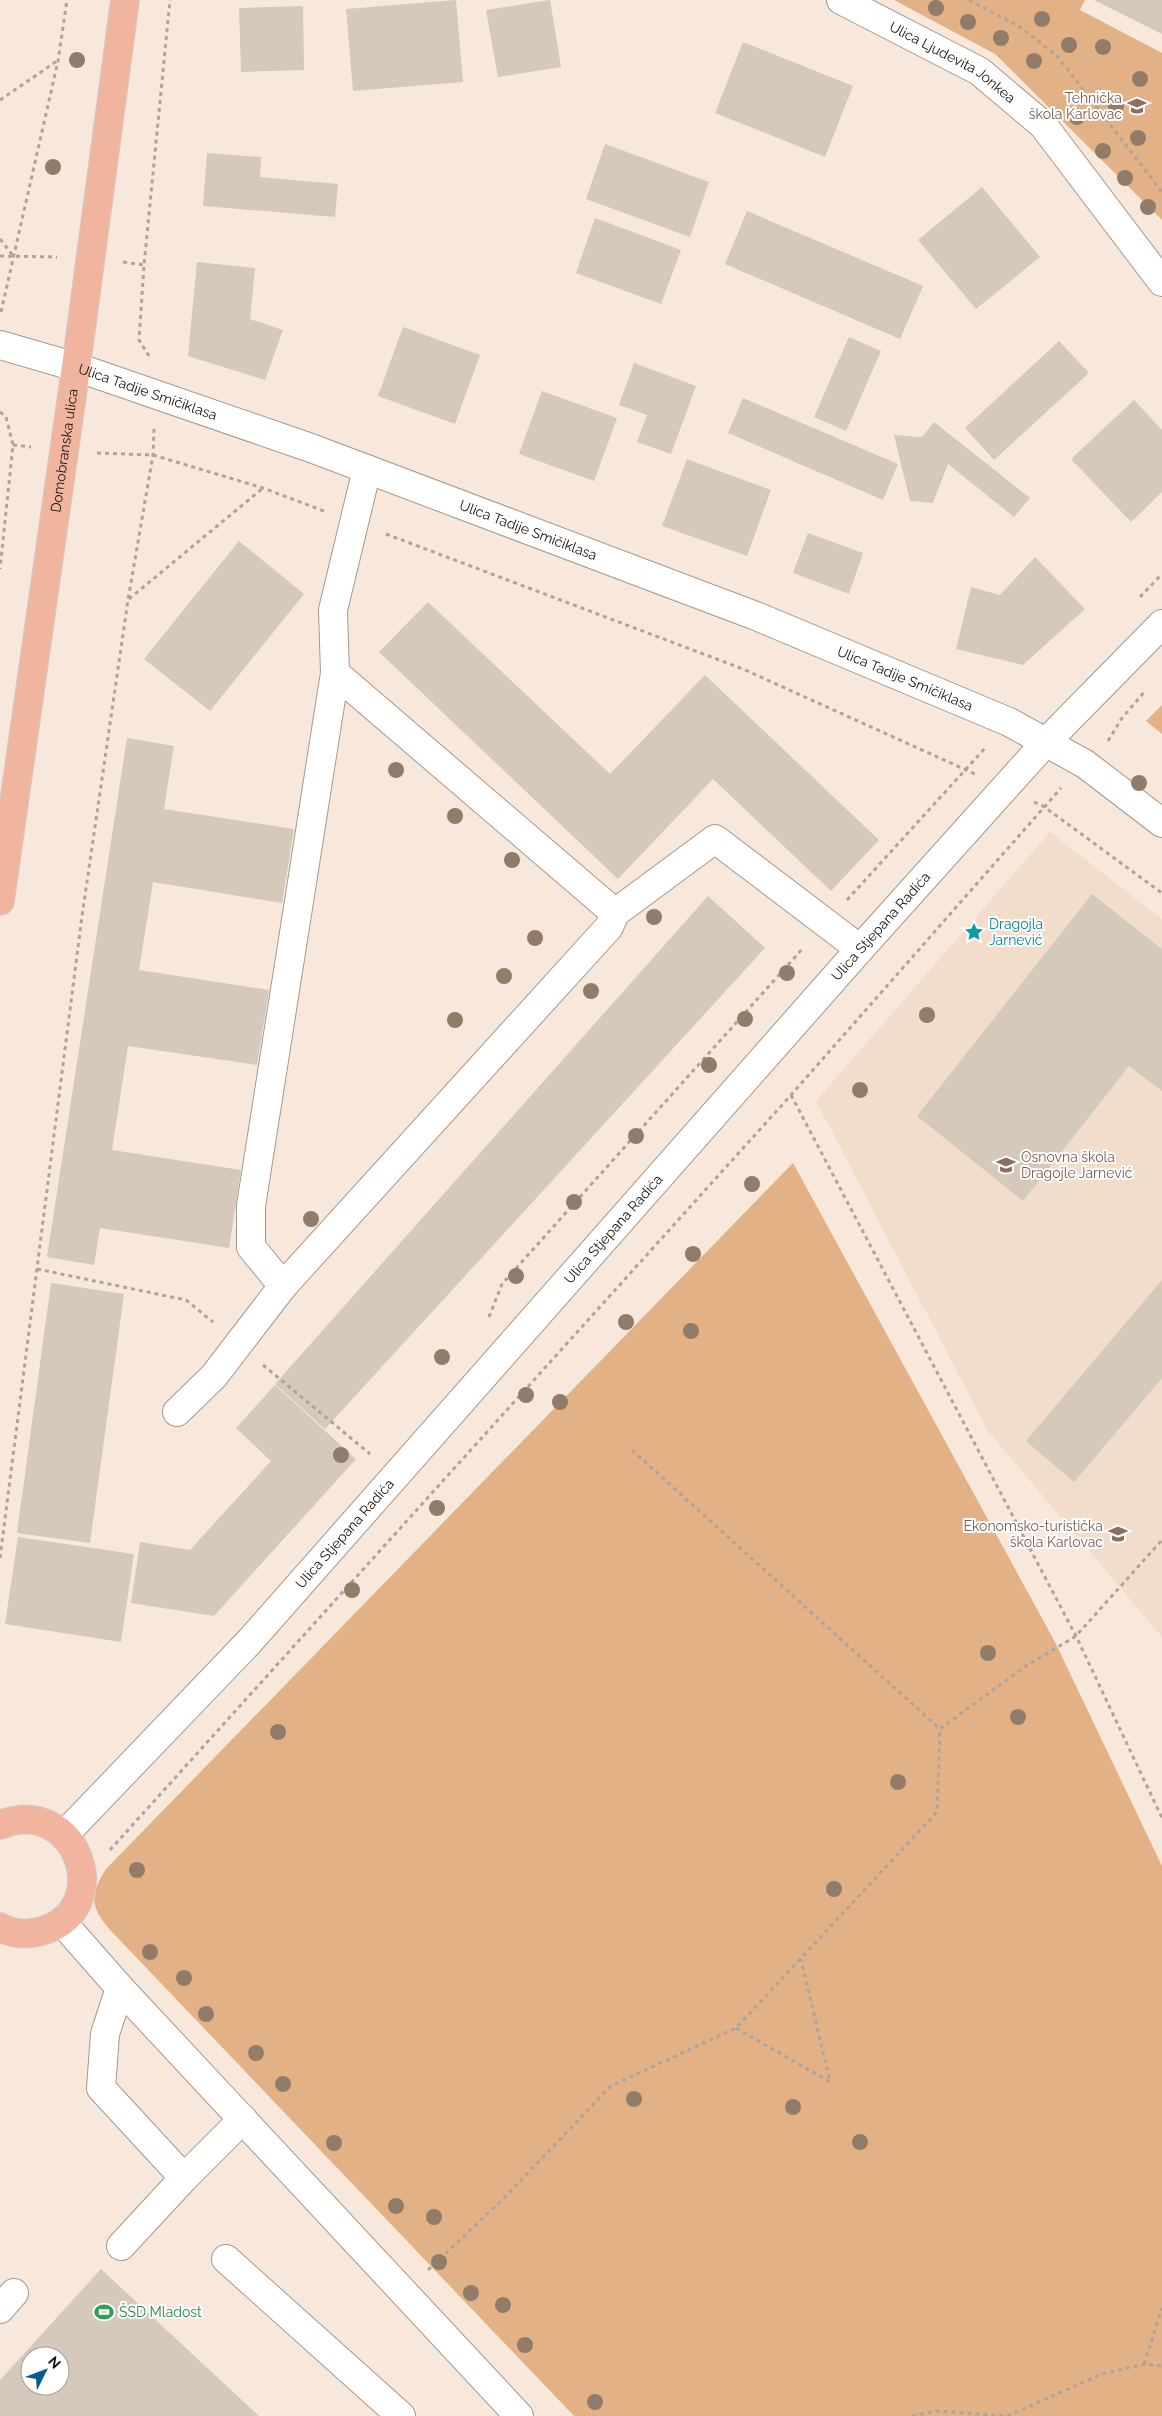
<svg xmlns="http://www.w3.org/2000/svg" width="1162" height="2416" viewBox="0 0 1162 2416" font-family="Raleway,sans-serif">
<rect width="100%" height="100%" fill="#f7e8db"/>
<!-- built -->
<polygon fill="#f2ddcb" points="1050,832 1162,919 1162,1637 988,1431 816,1101"/>
<!-- green -->
<g fill="#e2b286">
<polygon points="894,0 1085,0 1080,10 1162,53 1162,220 995,54"/>
<polygon points="1162,705 1162,734 1146,721"/>
<path d="M 793,1163 L 1055,1642 L 1162,1866 L 1162,2416 L 574,2416 L 113,1933 C 91,1909 88,1897 106,1869 Z"/>
</g>
<!-- building -->
<g fill="#d4c9ba" fill-rule="evenodd">
<polygon points="456,0 463,82 353,91 346,9"/>
<polygon points="550,0 561,67 498,77 486,10"/>
<polygon points="1094,0 1162,0 1162,34"/>
<polygon points="303,6 304,70 241,72 239,8"/>
<polygon points="743,42 853,86 825,157 715,113"/>
<polygon points="605,144 709,182 690,237 586,199"/>
<polygon points="207,153 261,157 260,177 338,184 335,217 203,206"/>
<polygon points="982,187 1040,257 976,309 918,240"/>
<polygon points="747,211 923,286 900,339 725,264"/>
<polygon points="595,218 681,250 661,304 576,273"/>
<polygon points="197,262 255,268 250,319 283,330 265,380 188,356"/>
<polygon points="403,327 480,355 455,424 378,396"/>
<polygon points="849,337 881,351 846,431 814,417"/>
<polygon points="1059,341 1089,373 994,460 965,428"/>
<polygon points="634,363 696,386 671,454 637,442 647,415 619,405"/>
<polygon points="542,391 617,418 594,481 519,454"/>
<polygon points="743,398 898,464 883,500 728,433"/>
<polygon points="1134,400 1162,430 1162,492 1131,522 1071,459"/>
<polygon points="934,422 1030,498 1014,517 948,464 933,503 910,501 894,435 922,437"/>
<polygon points="687,459 771,490 747,556 662,526"/>
<polygon points="808,533 863,553 849,594 793,573"/>
<polygon points="239,541 304,594 210,711 144,659"/>
<polygon points="1035,557 1085,609 1023,665 956,649 971,587 1000,595"/>
<polygon points="428,602 610,774 705,675 879,840 831,891 713,779 618,879 379,652"/>
<polygon points="127,738 174,746 164,809 294,829 282,903 153,882 139,970 269,990 257,1065 128,1046 112,1150 241,1170 229,1248 100,1228 94,1265 47,1257"/>
<polygon points="1092,894 1162,949 1162,1091 1129,1066 1023,1201 917,1116"/>
<polygon points="708,896 765,948 325,1429 275,1384"/>
<polygon points="1162,1280 1162,1378 1074,1482 1026,1441"/>
<polygon points="51,1283 124,1294 90,1543 17,1533"/>
<polygon points="275,1385 356,1459 214,1616 131,1603 140,1542 190,1550 271,1461 236,1428"/>
<polygon points="18,1537 134,1554 121,1642 5,1624"/>
<path d="M 101,2269 L 259,2416 L 0,2416 L 0,2380 ZM 30,2356 L 60,2356 L 60,2386 L 30,2386 Z"/>
</g>
<g fill="none" stroke-linecap="round" stroke-linejoin="round">
<!-- minor casing -->
<g stroke="#a6988c" stroke-width="30">
<g id="minor">
<path id="s1" d="M 841,0 L 979,71 L 1043,125 L 1162,282"/>
<path id="s2" d="M 0,345 L 76,367 L 311,448 L 756,616 L 1009,722 L 1085,764 L 1162,823"/>
<polyline points="335,673 615,913"/>
<polyline points="283,1286 251,1247 251,1206 335,673 333,610 367,469"/>
<polyline points="177,1412 214,1376 283,1286 609,927 615,913 715,839 860,949"/>
<path id="s3" d="M 64,1835 L 249,1642 L 860,949 L 1046,742 L 1162,624"/>
<polyline points="62,1922 120,1988 519,2416"/>
<polyline points="120,1988 105,2034 101,2088 184,2178 243,2119"/>
<polyline points="121,2246 184,2178"/>
<polyline points="226,2259 401,2416"/>
<polyline points="0,2309 14,2293"/>
</g>
</g>
<!-- major casing -->
<g stroke="#d1d0cf" stroke-width="30">
<g id="major">
<path id="s4" d="M 0,901 L 76,367 L 125,0"/>
<path d="M 0,1825 C 76,1794 116,1906 45,1930 C 31,1935 13,1935 0,1927"/>
</g>
</g>
<!-- path -->
<g stroke="#afa499" stroke-width="3" stroke-dasharray="4 4" stroke-linecap="butt">
<polyline points="969,0 1022,28 1058,57 1162,192"/>
<polyline points="0,100 57,61"/>
<polyline points="0,239 14,257"/>
<polyline points="0,256 57,257"/>
<polyline points="123,262 144,265"/>
<polyline points="1,312 58,61 67,0"/>
<polyline points="149,356 139,340 144,265 170,0"/>
<polyline points="0,412 6,417 13,445 0,569"/>
<polyline points="13,445 31,447"/>
<polyline points="97,453 153,455 263,488 324,511"/>
<polyline points="386,534 743,669 975,774"/>
<polyline points="1140,597 1162,574"/>
<polyline points="129,599 263,488"/>
<polyline points="1108,741 1122,718 1146,690"/>
<polyline points="1034,802 1043,806 1162,893"/>
<polyline points="847,900 986,747"/>
<polyline points="791,1095 1076,1636 1162,1818"/>
<polyline points="37,1269 186,1300 213,1322"/>
<polyline points="489,1317 502,1284 804,947"/>
<polyline points="263,1365 370,1454"/>
<polyline points="632,1450 940,1729"/>
<polyline points="0,1558 82,916 128,600 153,455 154,429"/>
<polyline points="110,1850 791,1095 1061,788"/>
<polyline points="736,2028 830,2082 801,1959"/>
<polyline points="428,2270 503,2199 611,2086 736,2028 937,1812 940,1729 1023,1668 1076,1636 1162,1540"/>
<polyline points="1144,2364 1162,2308"/>
<polyline points="912,2416 936,2411 1007,2416 1102,2374 1144,2364 1162,2366"/>
</g>
<!-- minor -->
<use href="#minor" stroke="#fff" stroke-width="28"/>
<!-- major -->
<use href="#major" stroke="#f1b49e" stroke-width="28"/>
</g>
<!-- trees -->
<g fill="#907c69">
<circle cx="936" cy="8" r="8"/>
<circle cx="1042" cy="19" r="8"/>
<circle cx="968" cy="22" r="8"/>
<circle cx="1001" cy="38" r="8"/>
<circle cx="1069" cy="45" r="8"/>
<circle cx="1103" cy="47" r="8"/>
<circle cx="77" cy="60" r="8"/>
<circle cx="1034" cy="61" r="8"/>
<circle cx="1140" cy="79" r="8"/>
<circle cx="1116" cy="106" r="8"/>
<circle cx="1077" cy="117" r="8"/>
<circle cx="1138" cy="138" r="8"/>
<circle cx="1103" cy="151" r="8"/>
<circle cx="53" cy="167" r="8"/>
<circle cx="1125" cy="178" r="8"/>
<circle cx="1148" cy="207" r="8"/>
<circle cx="396" cy="770" r="8"/>
<circle cx="1139" cy="783" r="8"/>
<circle cx="455" cy="816" r="8"/>
<circle cx="512" cy="860" r="8"/>
<circle cx="654" cy="917" r="8"/>
<circle cx="535" cy="938" r="8"/>
<circle cx="787" cy="973" r="8"/>
<circle cx="504" cy="976" r="8"/>
<circle cx="591" cy="991" r="8"/>
<circle cx="927" cy="1015" r="8"/>
<circle cx="745" cy="1019" r="8"/>
<circle cx="455" cy="1020" r="8"/>
<circle cx="709" cy="1065" r="8"/>
<circle cx="860" cy="1090" r="8"/>
<circle cx="636" cy="1136" r="8"/>
<circle cx="752" cy="1184" r="8"/>
<circle cx="574" cy="1202" r="8"/>
<circle cx="311" cy="1219" r="8"/>
<circle cx="693" cy="1254" r="8"/>
<circle cx="516" cy="1276" r="8"/>
<circle cx="626" cy="1322" r="8"/>
<circle cx="691" cy="1331" r="8"/>
<circle cx="442" cy="1357" r="8"/>
<circle cx="526" cy="1395" r="8"/>
<circle cx="560" cy="1402" r="8"/>
<circle cx="341" cy="1455" r="8"/>
<circle cx="437" cy="1508" r="8"/>
<circle cx="352" cy="1590" r="8"/>
<circle cx="988" cy="1653" r="8"/>
<circle cx="1018" cy="1717" r="8"/>
<circle cx="278" cy="1732" r="8"/>
<circle cx="898" cy="1782" r="8"/>
<circle cx="137" cy="1870" r="8"/>
<circle cx="834" cy="1889" r="8"/>
<circle cx="150" cy="1952" r="8"/>
<circle cx="184" cy="1978" r="8"/>
<circle cx="206" cy="2014" r="8"/>
<circle cx="256" cy="2053" r="8"/>
<circle cx="283" cy="2084" r="8"/>
<circle cx="634" cy="2099" r="8"/>
<circle cx="793" cy="2107" r="8"/>
<circle cx="860" cy="2142" r="8"/>
<circle cx="334" cy="2143" r="8"/>
<circle cx="396" cy="2206" r="8"/>
<circle cx="434" cy="2217" r="8"/>
<circle cx="439" cy="2262" r="8"/>
<circle cx="471" cy="2293" r="8"/>
<circle cx="503" cy="2305" r="8"/>
<circle cx="525" cy="2345" r="8"/>
<circle cx="595" cy="2402" r="8"/>
</g>
<!-- icons -->
<defs>
<g id="school-bare" transform="scale(1.5)"><path d="M0-5L7-2L0 1L-7-2ZM-4 1L0 2.5L4 1V4Q0 6-4 4Z" fill="#8d6e63" stroke="#fff" stroke-width="2.5" paint-order="stroke"/></g>
<g id="sight-bare" transform="scale(1.5)"><path d="M0-6L1.8-2.2L6-1.7L2.9 1.2L3.7 5.4L0 3.3L-3.7 5.4L-2.9 1.2L-6-1.7L-1.8-2.2Z" fill="#0f9aa8" stroke="#fff" stroke-width="2.5" paint-order="stroke"/></g>
<g id="stadium-bare" transform="scale(1.5)"><path d="M0-5a6.5 5 0 1 0 0 10a6.5 5 0 1 0 0-10ZM-3.5-1.8h7v3.6h-7Z" fill="#2e9e5b" stroke="#fff" stroke-width="2.5" paint-order="stroke"/></g>
</defs>
<g fill-rule="evenodd">
<use href="#school-bare" x="1137" y="106"/>
<use href="#sight-bare" x="974" y="932"/>
<use href="#school-bare" x="1006" y="1165"/>
<use href="#school-bare" x="1118" y="1534"/>
<use href="#stadium-bare" x="104" y="2312"/>
</g>
<g text-anchor="middle" stroke-width="4" stroke-linejoin="round" paint-order="stroke">
<!-- street labels -->
<g font-size="14" fill="#19140f" stroke="#fff">
<text dy="5" stroke="none"><textPath href="#s1" startOffset="128">Ulica Ljudevita Jonkea</textPath></text>
<text dy="5" stroke="none"><textPath href="#s2" startOffset="155">Ulica Tadije Smičiklasa</textPath></text>
<text dy="5" stroke="none"><textPath href="#s4" startOffset="455">Domobranska ulica</textPath></text>
<text dy="5" stroke="none"><textPath href="#s2" startOffset="560">Ulica Tadije Smičiklasa</textPath></text>
<text dy="5" stroke="none"><textPath href="#s2" startOffset="965">Ulica Tadije Smičiklasa</textPath></text>
<text dy="5" stroke="none"><textPath href="#s3" startOffset="1222">Ulica Stjepana Radića</textPath></text>
<text dy="5" stroke="none"><textPath href="#s3" startOffset="818">Ulica Stjepana Radića</textPath></text>
<text dy="5" stroke="none"><textPath href="#s3" startOffset="412">Ulica Stjepana Radića</textPath></text>
</g>
<!-- education labels -->
<g font-size="14" fill="#785e54" stroke="#fff" text-anchor="end">
<text x="1122" y="103">Tehnička<tspan x="1122" dy="16">škola Karlovac</tspan></text>
<text x="1021" y="1162" text-anchor="start">Osnovna škola<tspan x="1021" dy="16">Dragojle Jarnević</tspan></text>
<text x="1103" y="1531">Ekonomsko-turistička<tspan x="1103" dy="16">škola Karlovac</tspan></text>
</g>
<!-- culture labels -->
<g font-size="14" fill="#0d838f" stroke="#fff" text-anchor="start">
<text x="989" y="929">Dragojla<tspan x="989" dy="16">Jarnević</tspan></text>
</g>
<!-- leisure labels -->
<g font-size="14" fill="#27864d" stroke="#fff" text-anchor="start">
<text x="119" y="2317">ŠSD Mladost</text>
</g>
</g>
<!-- north arrow -->
<g transform="translate(45 2371) rotate(48)"><circle r="24" fill="#ffffff" stroke="#a3a19f"/>
<path d="M0-4L9 19L0 12L-9 19Z" fill="#075b8d"/>
<text y="-8" font-size="14" font-weight="bold" text-anchor="middle" fill="#19140f">N</text>
</g>
</svg>
